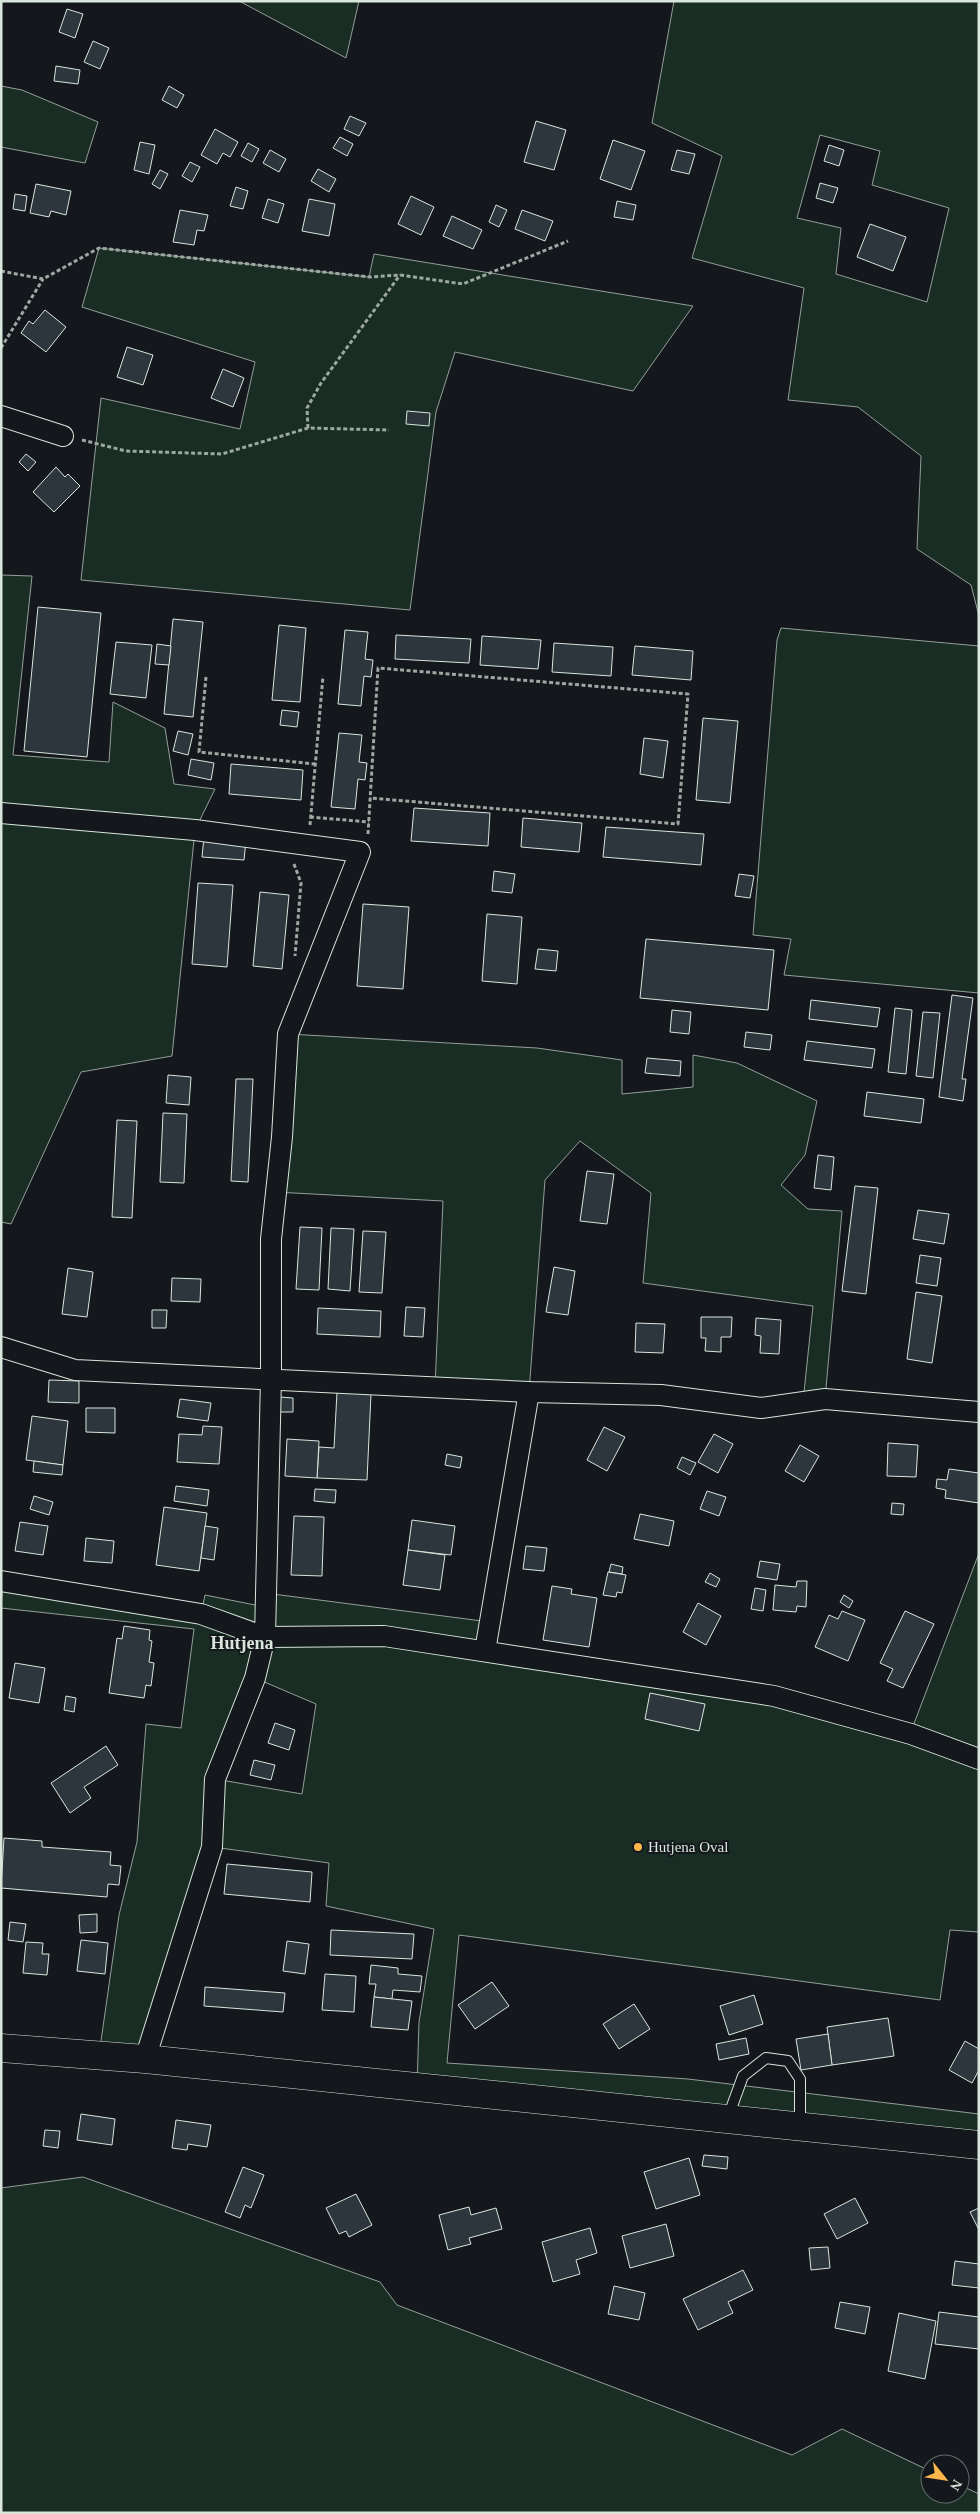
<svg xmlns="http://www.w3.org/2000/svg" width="980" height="2514" viewBox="0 0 980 2514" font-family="'Times New Roman',serif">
<rect width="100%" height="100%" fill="#14181c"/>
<!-- green -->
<g fill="#1a2d24" stroke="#939e99" fill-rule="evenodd">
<polygon points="239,1 359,1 346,58"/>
<path d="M 674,1 L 979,1 L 979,616 L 971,585 L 917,549 L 921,456 L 858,407 L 788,400 L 804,288 L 692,258 L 722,156 L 652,123 ZM 820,135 L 880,151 L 872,185 L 949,208 L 927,302 L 836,274 L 841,228 L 797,218 Z"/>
<polygon points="1,86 22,90 98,122 85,163 1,147"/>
<polygon points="99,248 369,277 374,254 693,306 633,391 455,352 436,412 410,610 81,580 101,398 240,429 255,362 82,307"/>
<polygon points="1,575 32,576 13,755 109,762 113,702 165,728 174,784 215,789 195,830 172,1056 81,1072 11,1224 1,1222"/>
<polygon points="781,628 979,646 979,993 784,975 791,939 753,935 777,640"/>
<polygon points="288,1034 537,1048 622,1060 622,1094 693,1087 693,1055 737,1063 817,1101 805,1155 781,1185 808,1209 842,1211 825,1399 803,1402 813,1306 643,1283 651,1193 580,1141 545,1180 529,1392 435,1387 443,1201 275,1192"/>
<path d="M 979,1553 L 979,1932 L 950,1930 L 940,2000 L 459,1935 L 447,2063 L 688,2079 L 979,2114 L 979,2145 L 417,2087 L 419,2022 L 434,1929 L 326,1906 L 329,1863 L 213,1847 L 145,2059 L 99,2055 L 119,1915 L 137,1842 L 146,1724 L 181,1728 L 194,1629 L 1,1608 L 3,1581 L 201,1614 L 205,1595 L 265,1607 L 265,1593 L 490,1622 L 485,1651 L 774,1696 L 910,1734 ZM 255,1678 L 316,1704 L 302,1794 L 215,1779 Z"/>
<polygon points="83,2177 380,2282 397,2305 792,2455 842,2429 930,2471 930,2494 960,2494 960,2485 979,2494 979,2513 1,2513 1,2188"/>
</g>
<!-- building -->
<g fill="#2c363c" stroke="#d8e6dc">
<polygon points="67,9 83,14 75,38 59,32"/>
<polygon points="93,41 109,48 100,69 84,62"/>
<polygon points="56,66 80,70 78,84 54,81"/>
<polygon points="169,86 184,95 177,108 162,100"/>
<polygon points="350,116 366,123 359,136 344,129"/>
<polygon points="536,121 566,130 554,170 524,162"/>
<polygon points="215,129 238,142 230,157 223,153 217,164 201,155"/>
<polygon points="340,137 353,144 347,156 333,148"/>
<polygon points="613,140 645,151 631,190 600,179"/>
<polygon points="140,142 155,145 149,174 134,170"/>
<polygon points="248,143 259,149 252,162 241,156"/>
<polygon points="829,145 844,150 839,166 824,161"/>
<polygon points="270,150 286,159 279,172 263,163"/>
<polygon points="677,150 695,154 689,174 671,170"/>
<polygon points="190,162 200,167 192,182 182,176"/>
<polygon points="318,169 336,179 329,192 311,181"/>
<polygon points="160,170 168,174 160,189 152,184"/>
<polygon points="820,183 838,188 833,203 816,198"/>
<polygon points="36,184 71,191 66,215 51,211 49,217 30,213"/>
<polygon points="236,187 248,191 243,209 230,206"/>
<polygon points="15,194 27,196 25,211 13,209"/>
<polygon points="411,196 434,207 421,235 398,224"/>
<polygon points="268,199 284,204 278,223 262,218"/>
<polygon points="309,199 335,204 329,236 302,231"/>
<polygon points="617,201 636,205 633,220 614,217"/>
<polygon points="496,205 507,210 499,227 489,222"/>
<polygon points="180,210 208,215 204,231 197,230 194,245 173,242"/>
<polygon points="522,210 553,221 545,241 515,229"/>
<polygon points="452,216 482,230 473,249 443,236"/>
<polygon points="870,224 906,237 893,271 857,257"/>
<polygon points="45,310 66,327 46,352 21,333 29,321 33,324"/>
<polygon points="127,347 153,355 143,385 117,377"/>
<polygon points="223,369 244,378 233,407 211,398"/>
<polygon points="407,411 430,413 429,426 406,424"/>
<polygon points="26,454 36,462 28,471 19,462"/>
<polygon points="56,467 65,477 68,474 80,486 54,512 33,492"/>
<polygon points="38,607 101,613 87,757 24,751"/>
<polygon points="173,619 203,622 193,717 164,714"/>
<polygon points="279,625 306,628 300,702 272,700"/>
<polygon points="345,630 368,632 365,659 373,660 371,677 364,676 361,706 338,704"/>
<polygon points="396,635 471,639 469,663 395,659"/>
<polygon points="482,636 541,640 538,669 480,665"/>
<polygon points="116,642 152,645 146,698 110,694"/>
<polygon points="554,643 613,647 611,676 552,672"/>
<polygon points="157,644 171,646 169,665 155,664"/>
<polygon points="635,646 693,651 691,680 632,675"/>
<polygon points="282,710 299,712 297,727 280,725"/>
<polygon points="703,718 738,721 730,803 696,800"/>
<polygon points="178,731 193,734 188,755 173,751"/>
<polygon points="339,733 362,735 359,762 367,763 365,780 358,779 355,809 331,807"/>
<polygon points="644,738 668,741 663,778 640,774"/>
<polygon points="191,759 214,763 211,780 188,775"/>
<polygon points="231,764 303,770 301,800 229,794"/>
<polygon points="414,808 490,813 488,846 411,841"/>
<polygon points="523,818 582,823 579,852 521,847"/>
<polygon points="606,827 704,834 701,865 603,857"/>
<polygon points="204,837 246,840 244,860 202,857"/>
<polygon points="494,871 515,874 512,893 492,891"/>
<polygon points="739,874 754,876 750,898 735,896"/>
<polygon points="198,883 233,885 227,967 192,964"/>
<polygon points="260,892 289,895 282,969 253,966"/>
<polygon points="363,904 409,907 403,989 357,986"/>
<polygon points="487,914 522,917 517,984 482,981"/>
<polygon points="646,939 774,950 768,1010 640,998"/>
<polygon points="538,949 558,951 556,971 535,969"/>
<polygon points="952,995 973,998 962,1079 966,1079 963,1101 939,1097"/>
<polygon points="811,1000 880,1008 877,1027 809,1019"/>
<polygon points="895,1008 912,1010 906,1074 888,1072"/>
<polygon points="672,1010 691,1012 689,1034 670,1032"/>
<polygon points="923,1012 940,1013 933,1078 916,1076"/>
<polygon points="746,1032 772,1035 770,1050 744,1047"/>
<polygon points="807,1041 875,1049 872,1068 804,1060"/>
<polygon points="647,1058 681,1061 680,1076 645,1073"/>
<polygon points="168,1075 191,1077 189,1105 166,1103"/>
<polygon points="236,1079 253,1079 248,1182 231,1181"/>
<polygon points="867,1092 924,1099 921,1123 864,1116"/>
<polygon points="163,1113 187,1114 184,1183 160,1182"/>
<polygon points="117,1120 137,1121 132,1218 112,1217"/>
<polygon points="818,1155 834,1157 831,1190 814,1188"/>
<polygon points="587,1171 614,1174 607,1224 580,1221"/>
<polygon points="855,1186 878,1188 866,1294 842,1291"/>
<polygon points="918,1210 949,1214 944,1244 913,1239"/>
<polygon points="300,1227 322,1228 319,1290 296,1289"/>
<polygon points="331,1228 354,1229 350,1291 328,1289"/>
<polygon points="363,1231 386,1232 382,1293 359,1292"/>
<polygon points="920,1255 941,1258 937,1286 916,1283"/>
<polygon points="554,1267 575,1271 568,1315 546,1312"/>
<polygon points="68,1268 93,1272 87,1317 62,1314"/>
<polygon points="172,1278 201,1279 200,1302 171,1301"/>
<polygon points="916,1292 942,1296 932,1363 907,1359"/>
<polygon points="406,1307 425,1308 423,1337 404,1336"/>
<polygon points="318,1308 381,1311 380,1337 317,1334"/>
<polygon points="152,1310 167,1310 166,1328 152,1328"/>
<polygon points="701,1317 732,1317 731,1337 721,1337 721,1352 705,1351 706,1338 701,1338"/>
<polygon points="756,1318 781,1320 779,1354 760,1353 761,1336 755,1335"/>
<polygon points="636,1323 665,1324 663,1353 635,1352"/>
<polygon points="49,1380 79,1381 79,1403 48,1402"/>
<polygon points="337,1392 371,1394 367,1480 317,1478 319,1447 334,1448"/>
<polygon points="280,1397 293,1398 293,1412 280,1412"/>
<polygon points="180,1399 211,1403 208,1421 177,1417"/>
<polygon points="86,1408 115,1408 115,1433 86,1432"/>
<polygon points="32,1416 68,1421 63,1465 26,1460"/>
<polygon points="203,1426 222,1427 219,1464 177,1462 179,1434 202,1435"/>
<polygon points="604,1427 625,1437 607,1471 587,1460"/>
<polygon points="714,1434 733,1444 718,1473 698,1462"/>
<polygon points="287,1439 319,1441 317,1478 285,1476"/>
<polygon points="888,1443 918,1445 916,1477 887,1476"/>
<polygon points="800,1445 819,1456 804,1482 785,1471"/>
<polygon points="447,1454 462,1457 460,1468 445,1465"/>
<polygon points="682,1457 696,1463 690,1475 677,1468"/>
<polygon points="34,1461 63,1465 62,1475 33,1472"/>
<polygon points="949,1469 979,1473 979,1503 945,1498 946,1490 936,1488 937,1479 947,1480"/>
<polygon points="176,1486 209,1490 207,1506 174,1501"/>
<polygon points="315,1489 336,1490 335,1503 314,1501"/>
<polygon points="707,1491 726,1497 719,1516 700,1509"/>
<polygon points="34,1496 53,1502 49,1515 30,1509"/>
<polygon points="892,1503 904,1504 903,1515 891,1514"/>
<polygon points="164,1507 207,1513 199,1571 156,1565"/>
<polygon points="640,1514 674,1521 669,1546 634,1539"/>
<polygon points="294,1516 324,1517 322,1576 291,1575"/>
<polygon points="412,1520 455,1526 451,1555 408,1550"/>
<polygon points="20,1522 48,1526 43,1555 15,1551"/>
<polygon points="205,1526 218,1528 214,1560 201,1558"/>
<polygon points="86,1538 114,1541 112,1563 84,1561"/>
<polygon points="526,1546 547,1548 544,1571 523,1569"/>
<polygon points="408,1550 445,1555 440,1590 403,1585"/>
<polygon points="760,1561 780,1564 777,1580 757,1577"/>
<polygon points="611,1564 623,1567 622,1574 609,1572"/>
<polygon points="608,1572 626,1575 622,1593 617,1592 616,1597 603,1595"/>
<polygon points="710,1573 720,1579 716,1587 705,1582"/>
<polygon points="797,1581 807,1581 806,1607 797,1606 796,1612 773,1610 775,1585 796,1587"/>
<polygon points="552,1586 572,1589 571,1594 597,1598 589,1647 543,1640"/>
<polygon points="755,1588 766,1590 763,1611 751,1609"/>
<polygon points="844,1595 853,1601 849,1608 840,1602"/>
<polygon points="698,1603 721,1616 706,1645 683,1632"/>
<polygon points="842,1611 865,1620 848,1661 815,1647 829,1615 838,1619"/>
<polygon points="905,1611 934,1624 903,1688 887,1681 893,1669 880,1663"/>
<polygon points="124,1626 150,1630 149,1640 152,1641 149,1662 154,1663 151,1686 146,1685 144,1698 109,1693 117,1638 122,1639"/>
<polygon points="15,1663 45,1668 39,1703 9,1698"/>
<polygon points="650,1693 705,1704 699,1731 645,1719"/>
<polygon points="66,1696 76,1698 74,1712 64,1710"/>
<polygon points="275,1723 295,1730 289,1750 268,1743"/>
<polygon points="106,1746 118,1765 84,1787 91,1798 70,1813 51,1783"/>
<polygon points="254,1760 275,1765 271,1780 250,1775"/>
<polygon points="4,1838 42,1841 42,1847 111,1852 110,1865 121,1866 119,1885 108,1884 107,1897 1,1888"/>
<polygon points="227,1864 312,1872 310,1902 224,1894"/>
<polygon points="97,1914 97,1932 80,1933 79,1915"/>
<polygon points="10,1922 26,1924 23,1942 8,1940"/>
<polygon points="331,1930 414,1934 412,1959 330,1955"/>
<polygon points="81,1940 108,1943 105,1974 77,1971"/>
<polygon points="287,1941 309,1944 305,1974 283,1971"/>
<polygon points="26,1942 43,1943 42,1954 49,1954 47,1975 23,1973"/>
<polygon points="371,1965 398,1968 398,1974 422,1976 420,1992 393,1990 392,1999 374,1997 376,1984 369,1984"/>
<polygon points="325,1974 356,1976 354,2012 322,2010"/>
<polygon points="492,1982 509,2006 475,2029 458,2005"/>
<polygon points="205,1987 285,1993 283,2012 204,2006"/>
<polygon points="754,1995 763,2024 729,2035 720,2006"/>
<polygon points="374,1997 412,2001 408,2030 371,2027"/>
<polygon points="634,2004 650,2029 619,2049 603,2024"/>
<polygon points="888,2018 894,2056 832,2065 827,2027"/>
<polygon points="828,2034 832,2065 801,2070 796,2039"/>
<polygon points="746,2038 749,2054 719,2060 716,2044"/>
<polygon points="965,2041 979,2049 979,2070 972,2083 949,2070"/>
<polygon points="81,2114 115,2119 112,2145 77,2140"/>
<polygon points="176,2120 211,2125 207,2147 188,2144 187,2150 172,2148"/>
<polygon points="45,2130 60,2131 58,2148 43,2146"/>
<polygon points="704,2155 728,2157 727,2169 702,2166"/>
<polygon points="689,2158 700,2195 656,2209 644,2172"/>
<polygon points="243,2167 264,2175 251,2208 245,2205 240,2218 225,2212"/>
<polygon points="356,2194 372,2225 349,2237 346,2231 339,2234 326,2208"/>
<polygon points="855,2198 868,2223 837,2239 824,2214"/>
<polygon points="469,2207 471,2215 496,2208 502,2229 469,2238 471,2244 448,2250 439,2215"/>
<polygon points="979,2208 979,2230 970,2212"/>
<polygon points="666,2224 674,2256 630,2268 622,2236"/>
<polygon points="590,2228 597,2253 576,2260 580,2274 553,2282 542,2242"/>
<polygon points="828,2247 830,2268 811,2270 809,2248"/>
<polygon points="955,2261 979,2264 979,2288 952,2285"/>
<polygon points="743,2270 753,2290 728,2302 733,2313 698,2330 683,2299"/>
<polygon points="614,2286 645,2293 639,2320 608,2314"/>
<polygon points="840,2302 870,2307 865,2334 835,2328"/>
<polygon points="939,2312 979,2317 979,2349 935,2344"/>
<polygon points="899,2313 936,2321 925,2379 888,2371"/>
</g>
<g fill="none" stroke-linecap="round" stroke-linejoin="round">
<!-- service casing -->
<g stroke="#d8e6dc" stroke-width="12">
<polyline id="service" points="728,2117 743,2076 766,2058 788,2061 800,2079 800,2126"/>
</g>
<!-- minor casing -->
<g stroke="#d8e6dc" stroke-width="22">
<g id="minor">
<polyline points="1,416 63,436"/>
<polyline points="1,813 195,830 360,852 288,1034 282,1137 271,1239 271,1378 265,1637 255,1678 215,1779 212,1847 145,2059"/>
<polyline points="1,1347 75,1370 529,1392 661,1395 761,1408 825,1399 979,1412"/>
<polyline points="1,1581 201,1614 265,1637 384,1636 774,1696 911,1734 979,1759"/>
<polyline points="485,1651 529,1392"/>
</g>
</g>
<!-- secondary casing -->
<g stroke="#d8e6dc" stroke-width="29">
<polyline id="secondary" points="1,2048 145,2059 979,2145"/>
</g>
<!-- path -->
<g stroke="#9da8a2" stroke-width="3" stroke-dasharray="4 2.5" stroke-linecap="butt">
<polyline points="1,271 43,279 99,248 370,277 400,275 463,284 568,241"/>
<polyline points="1,348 43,279"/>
<polyline points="308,428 307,408 321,383 400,275"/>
<polyline points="82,440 126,451 222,454 308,428 389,430"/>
<polyline points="206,677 199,752 315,764"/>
<polyline points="310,817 369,822"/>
<polyline points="310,825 323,676"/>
<polyline points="368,834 378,668 688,694 678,824 370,798"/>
<polyline points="294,864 301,883 295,956"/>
</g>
<!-- service -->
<use href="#service" stroke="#14181c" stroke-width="10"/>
<!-- minor -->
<use href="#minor" stroke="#14181c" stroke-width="20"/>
<!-- secondary -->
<use href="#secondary" stroke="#14181c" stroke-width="28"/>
</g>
<!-- markers -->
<circle fill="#ffb74d" stroke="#14181c" stroke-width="2" cx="638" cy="1847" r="5"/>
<g text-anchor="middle" stroke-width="4" stroke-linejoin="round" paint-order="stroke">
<!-- poi labels -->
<g font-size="15" fill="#d8e6dc" stroke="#14181c" text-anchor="start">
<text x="648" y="1852">Hutjena Oval</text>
</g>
<!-- quarter labels -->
<g font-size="18" font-weight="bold" fill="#d8e6dc" stroke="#14181c">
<text x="242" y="1649">Hutjena</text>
</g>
</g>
<!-- border -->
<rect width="980" height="2514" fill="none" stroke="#d8e6dc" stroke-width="5"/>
<!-- north arrow -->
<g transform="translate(945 2479) rotate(120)"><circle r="24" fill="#14181c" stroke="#626a69"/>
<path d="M0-4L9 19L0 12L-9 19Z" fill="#ffb74d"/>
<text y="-8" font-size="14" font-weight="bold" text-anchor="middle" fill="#d8e6dc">N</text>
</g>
</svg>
